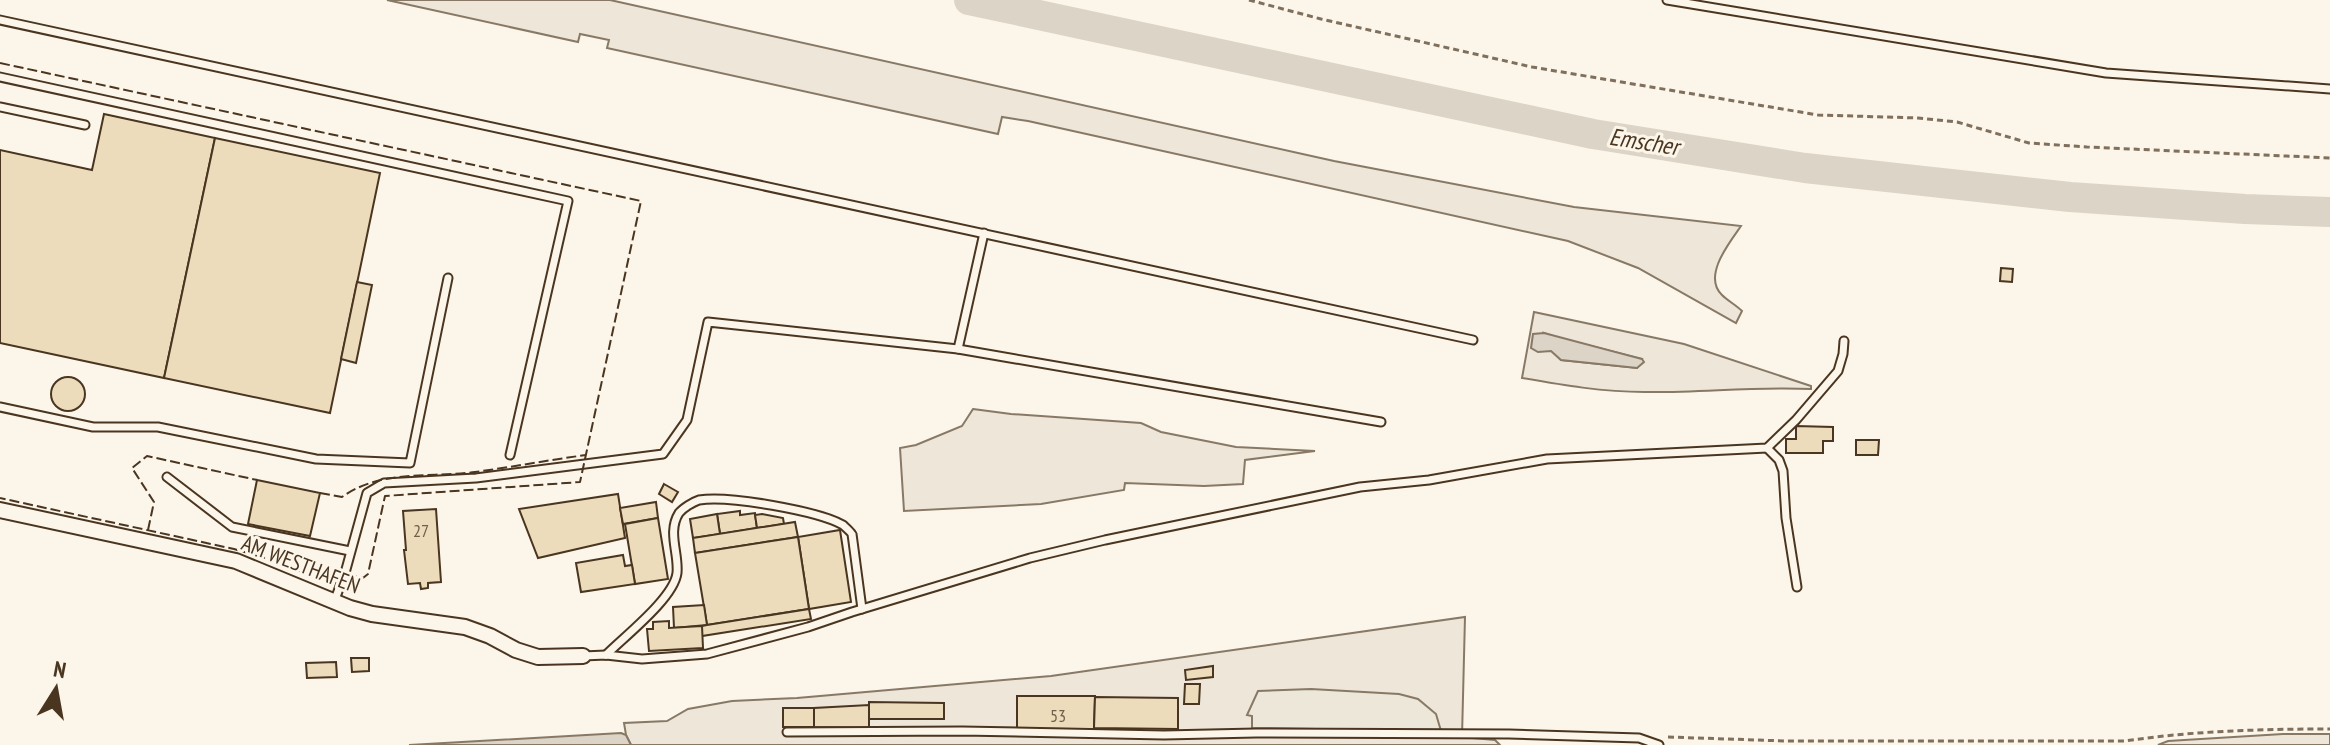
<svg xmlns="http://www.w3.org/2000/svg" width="2330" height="745" viewBox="0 0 2330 745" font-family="'PT Sans Narrow',sans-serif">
<rect width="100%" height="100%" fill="#fbf6e9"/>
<!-- green -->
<g fill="#ede6d9" stroke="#887966" stroke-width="2" fill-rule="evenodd">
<path d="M 387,0 L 610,0 L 1334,161 L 1574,207 L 1741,226 C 1730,242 1702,276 1722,295 C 1728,301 1736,305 1742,311 L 1736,323 L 1638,268 L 1568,241 L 1028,121 L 1002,117 L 998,134 L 607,48 L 609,40 L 580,34 L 578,42 Z"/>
<path d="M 1534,312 L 1684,344 L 1811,386 L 1811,389 C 1755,386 1700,393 1644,392 C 1603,392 1562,385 1522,378 ZM 1544,333 L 1555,337 L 1642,359 L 1637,368 L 1561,360 L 1551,350 Z"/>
<polygon points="973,409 1011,414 1141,423 1161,432 1236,447 1315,451 1245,460 1243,484 1204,486 1125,483 1124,490 1041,504 904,511 900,448 916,445 962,426"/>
<polygon points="1465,617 1462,737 1495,740 1500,745 631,745 626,735 624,723 667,721 688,709 732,701 797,698 1051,676"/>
<polygon points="2283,734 2330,734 2330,745 2158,745 2168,741"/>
</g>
<!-- parking -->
<polygon fill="#ede7d9" stroke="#887966" stroke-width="2" points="1311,689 1399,694 1418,699 1436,714 1441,731 1252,728 1252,716 1247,715 1258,691"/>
<!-- water -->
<g fill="#dcd4c6" stroke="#887966" stroke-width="2">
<polygon points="1544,333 1642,359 1644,362 1637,368 1561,360 1551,351 1538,352 1531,348 1533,334"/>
<polygon points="621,733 626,735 631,745 409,745"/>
</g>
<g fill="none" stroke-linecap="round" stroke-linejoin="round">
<!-- river -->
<polyline stroke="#dcd4c6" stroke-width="30" points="969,0 1593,134 1805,168 2070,197 2245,209 2330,212"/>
</g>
<!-- building -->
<g fill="#ecdcbc" stroke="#4a3520" stroke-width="2">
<polygon points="104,114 215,138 164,378 0,343 0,150 92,170"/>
<polygon points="215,138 380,173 330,413 164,378"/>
<polygon points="2001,268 2013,269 2012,282 2000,281"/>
<polygon points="357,282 372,285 356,363 341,359"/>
<circle cx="68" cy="394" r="17"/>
<polygon points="1796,426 1833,427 1833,441 1823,441 1823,453 1786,453 1786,439 1796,439"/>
<polygon points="1856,440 1879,440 1878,455 1856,455"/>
<polygon points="257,480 320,493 310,536 248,524"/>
<polygon points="664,484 678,492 672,502 659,494"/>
<polygon points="618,494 625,538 538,558 519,509"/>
<polygon points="656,502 658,518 623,524 620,508"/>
<polygon points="436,509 441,582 428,583 428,588 421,589 420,583 408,584 404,550 406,550 403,511"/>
<polygon points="740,511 740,515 755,513 757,528 720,534 717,514"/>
<polygon points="717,514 720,534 693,538 690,519"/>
<polygon points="762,514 783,518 784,524 757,528 755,515"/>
<polygon points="658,518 668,579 635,584 625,524"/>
<polygon points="795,522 798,537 695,553 693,538"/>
<polygon points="840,530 851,602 809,609 798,537"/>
<polygon points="798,537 809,609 707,625 695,553"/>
<polygon points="623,555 625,566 632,565 635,584 581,592 576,563"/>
<polygon points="704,605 707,625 674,628 673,607"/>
<polygon points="809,609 811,619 702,636 702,626 707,625"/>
<polygon points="669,621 669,628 702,626 703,648 649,651 647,629 653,629 653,622"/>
<polygon points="351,658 369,658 369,671 352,672"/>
<polygon points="336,662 337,677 307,678 306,663"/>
<polygon points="1213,666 1213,677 1186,680 1185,670"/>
<polygon points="1185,684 1200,684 1199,704 1184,704"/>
<polygon points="1017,696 1095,696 1094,730 1017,730"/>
<polygon points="1095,697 1178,698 1178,729 1094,728"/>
<polygon points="869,702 944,703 944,719 869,719"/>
<polygon points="869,705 869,728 814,727 814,708"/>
<rect x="783" y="708" width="31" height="19"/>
</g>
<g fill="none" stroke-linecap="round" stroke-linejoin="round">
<!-- service casing -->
<g stroke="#4a3520" stroke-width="11">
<g id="service">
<polyline points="1667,0 2106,73 2330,89"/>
<polyline points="0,20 1473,340"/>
<polyline points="0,77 568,201 510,455"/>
<polyline points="0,107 85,125"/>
<polyline points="958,349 984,233"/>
<polyline points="0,407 93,427 158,427 316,459 410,463 448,278"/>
<polyline points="1767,448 1779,460 1783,471 1786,518 1797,587"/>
<polyline points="167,477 232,527 350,551"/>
<polyline points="334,602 345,573 367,493 384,483 476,478 663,454 687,420 708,322 958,349 1381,422"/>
<path d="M 606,655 C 625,636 674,598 677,573 C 679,553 667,532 679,513 C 683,508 693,502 699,500 C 728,495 818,511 843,525 C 844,526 852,533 852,534 L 862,609"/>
<polyline points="583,656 606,655 642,659 707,654 808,627 852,612 1030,558 1105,540 1360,487 1429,480 1547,459 1767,448 1796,420 1838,371 1843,354 1844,341"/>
<polyline points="787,732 962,731 1164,735 1256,733 1509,734 1639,738 1659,745"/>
</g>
</g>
<!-- minor casing -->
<g stroke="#4a3520" stroke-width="18">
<polyline id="minor" points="0,510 236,561 350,608 372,614 465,627 490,636 516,650 538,657 583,656"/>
</g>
<!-- path -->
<g stroke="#7f6f5c" stroke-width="3" stroke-dasharray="6 4" stroke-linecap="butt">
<polyline points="1249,0 1321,19 1532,67 1818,115 1918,118 1957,122 2029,143 2087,147 2330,158"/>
<path d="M 1668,737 L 1786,741 L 2125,741 C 2192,731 2261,729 2330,729"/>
</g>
<!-- service -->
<use href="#service" stroke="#fbf6e9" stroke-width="7"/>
<!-- minor -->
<use href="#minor" stroke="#fbf6e9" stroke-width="14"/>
<!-- fence -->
<g stroke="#4a3520" stroke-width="2" stroke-dasharray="10 4" stroke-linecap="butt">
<polyline points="0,63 641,201 580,482 385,496 368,574 363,578 327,569 314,577 272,560 234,549 0,498"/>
<path d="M 320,493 L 342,497 C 381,469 430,478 475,472 C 512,467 549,460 586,455"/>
<polyline points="148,530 154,502 132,468 147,456 257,480"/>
</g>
</g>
<g text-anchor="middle" stroke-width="6" stroke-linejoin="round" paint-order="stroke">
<!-- number labels -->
<g font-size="18" fill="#725f47">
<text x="421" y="537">27</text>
<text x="1058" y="722">53</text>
</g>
<!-- street labels -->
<g font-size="22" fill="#4a3520" stroke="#fbf6e9">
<text transform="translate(301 564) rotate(21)" y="8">AM WESTHAFEN</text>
</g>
<!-- water labels -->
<g font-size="24" font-style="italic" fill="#4a3520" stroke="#fbf6e9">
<text transform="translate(1644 142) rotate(9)" y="8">Emscher</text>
</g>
</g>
<!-- north arrow -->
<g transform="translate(56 689) rotate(11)" stroke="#fbf6e9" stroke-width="6" paint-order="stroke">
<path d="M0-6L14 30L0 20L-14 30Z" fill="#4a3520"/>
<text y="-12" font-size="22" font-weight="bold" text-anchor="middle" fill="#4a3520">N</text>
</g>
</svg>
